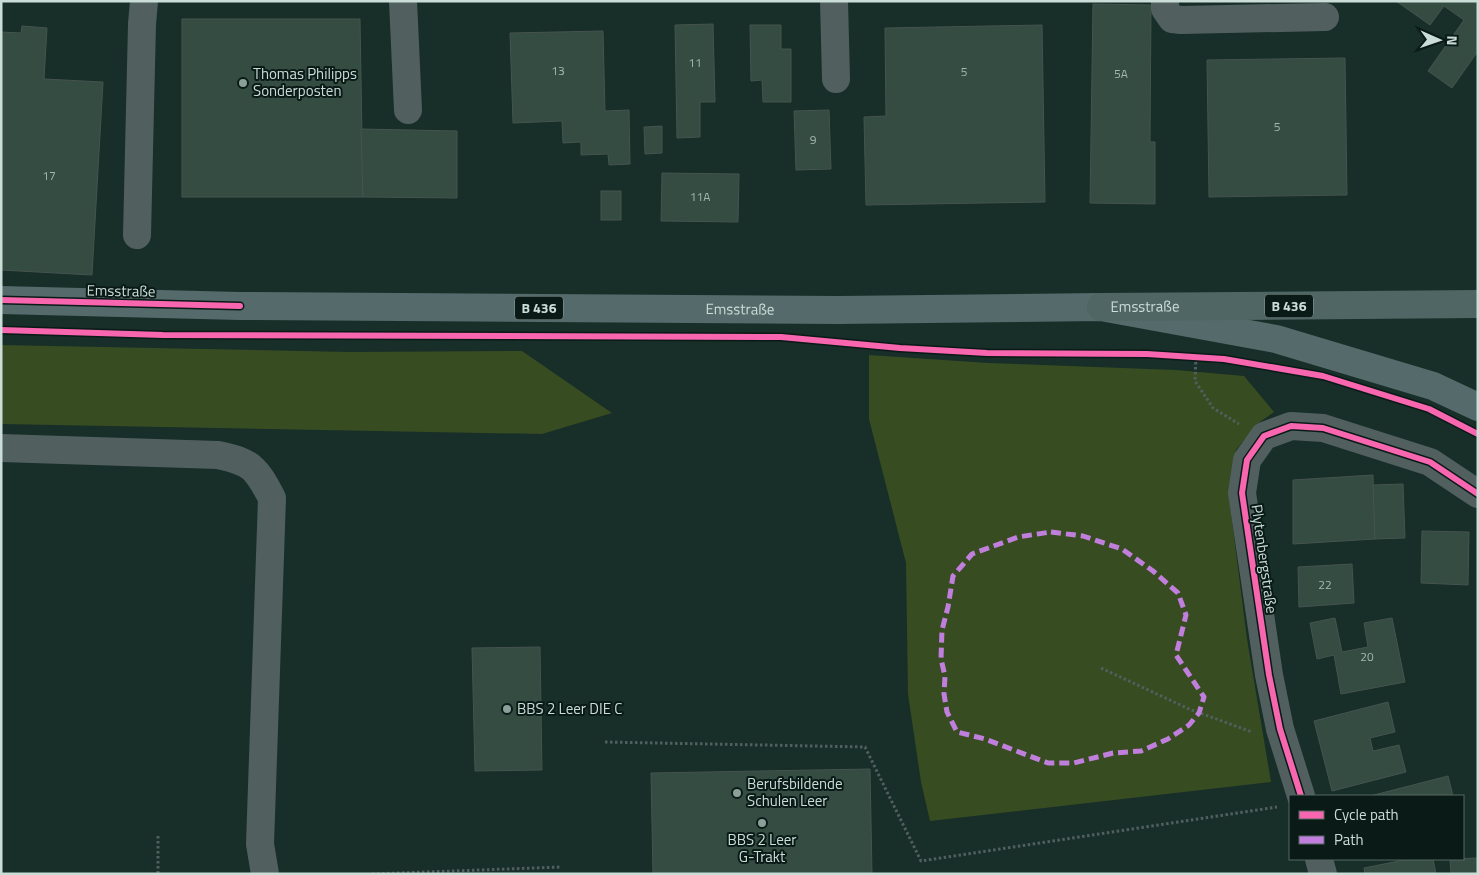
<svg xmlns="http://www.w3.org/2000/svg" width="1479" height="875" viewBox="0 0 1479 875" font-family="'Titillium Web',sans-serif">
<rect width="100%" height="100%" fill="#182e29"/>
<!-- green -->
<g fill="#384c21">
<polygon points="1,345 350,352 522,351 612,413 542,434 1,424"/>
<polygon points="869,355 988,363 1176,370 1244,376 1274,412 1257,424 1236,450 1229,497 1247,639 1271,782 930,821 921,782 908,694 906,563 869,419"/>
</g>
<!-- building -->
<g fill="#344c42" stroke="#45544e">
<polygon points="1396,1 1478,1 1478,51 1452,88 1428,71 1464,20 1444,6 1430,25"/>
<polygon points="1093,4 1151,5 1150,142 1155,142 1155,204 1090,203"/>
<polygon points="182,19 360,19 363,197 182,197"/>
<polygon points="713,24 715,102 700,102 700,137 677,138 675,25"/>
<polygon points="750,25 781,25 781,49 791,49 791,102 763,102 762,80 751,81"/>
<polygon points="1042,25 1045,202 866,205 864,117 886,116 885,28"/>
<polygon points="22,26 47,28 44,79 103,82 92,275 1,270 1,32 21,33"/>
<polygon points="603,31 605,111 629,110 630,164 609,165 608,154 581,155 581,142 563,143 562,121 513,123 510,33"/>
<polygon points="1345,58 1347,195 1209,197 1207,60"/>
<polygon points="829,110 831,169 796,170 794,111"/>
<polygon points="662,126 662,153 645,154 644,127"/>
<polygon points="361,129 457,131 457,198 363,197"/>
<polygon points="662,173 739,174 738,222 661,221"/>
<rect x="601" y="191" width="20" height="29"/>
<polygon points="1373,475 1375,539 1293,544 1293,480"/>
<polygon points="1403,484 1405,538 1375,539 1373,485"/>
<polygon points="1422,531 1469,532 1468,585 1421,583"/>
<polygon points="1352,564 1354,603 1299,607 1298,567"/>
<polygon points="1335,618 1342,652 1368,647 1364,623 1392,618 1405,682 1341,694 1334,655 1317,659 1310,623"/>
<polygon points="540,647 542,770 475,771 472,648"/>
<polygon points="1388,702 1395,732 1370,738 1373,751 1399,745 1406,772 1332,791 1314,721"/>
<polygon points="870,769 872,874 653,874 651,773"/>
<polygon points="1448,776 1453,796 1370,796"/>
<polygon points="1478,858 1478,874 1451,874 1450,859"/>
<polygon points="1409,859 1433,859 1436,874 1365,874 1364,868"/>
</g>
<g fill="none" stroke-linecap="round" stroke-linejoin="round">
<!-- path -->
<g stroke="#515f5e" stroke-width="3" stroke-dasharray="2.5 2.5" stroke-linecap="butt">
<polyline points="1196,357 1195,381 1213,408 1239,424"/>
<polyline points="1101,668 1189,709 1252,732"/>
<polyline points="605,742 865,747 921,861 1277,807"/>
<polyline points="158,836 158,874"/>
<polyline points="372,874 561,867"/>
</g>
<!-- minor -->
<g stroke="#51605f" stroke-width="28">
<polyline points="403,1 408,110"/>
<polyline points="834,1 836,79"/>
<polyline points="1165,1 1165,9 1172,19 1181,20 1325,17"/>
<polyline points="137,235 142,24 144,1"/>
<path d="M 1,448 L 218,455 C 252,462 256,468 272,498 L 260,844 L 265,874"/>
<polyline points="1301,796 1280,729 1269,675 1242,493 1247,460 1264,436 1291,426 1323,428 1430,462 1478,494"/>
<polyline points="1319,859 1323,874"/>
</g>
<!-- major -->
<path stroke="#556a6a" stroke-width="28" id="s1" d="M 1,300 L 240,306 L 838,310 L 1101,307 L 1276,339 L 1433,386 L 1478,407"/>
<!-- highway -->
<path stroke="#4f6665" stroke-width="28" id="s2" d="M 1101,307 L 1478,304"/>
<!-- quiet -->
<polygon stroke="#c07fdc" stroke-width="5" stroke-dasharray="10 5" stroke-linecap="butt" points="1051,532 1083,536 1122,549 1153,571 1178,593 1186,615 1176,655 1204,697 1199,713 1189,725 1168,739 1141,751 1113,753 1074,763 1048,763 985,739 957,732 947,712 944,694 945,676 941,659 942,630 948,607 953,576 972,554 1018,537"/>
<!-- cycleway casing -->
<g stroke="#0a1a16" stroke-width="9">
<g id="cycleway">
<polyline points="1,300 240,306"/>
<polyline points="1,330 163,335 781,337 900,348 987,353 1147,354 1224,359 1323,376 1429,409 1478,434"/>
<polyline points="1301,796 1280,729 1269,675 1242,493 1247,460 1264,436 1291,426 1323,428 1430,462 1478,494"/>
</g>
</g>
<!-- cycleway -->
<use href="#cycleway" stroke="#f766af" stroke-width="6"/>
</g>
<!-- markers -->
<g fill="#8ca09a" stroke="#0a1a16" stroke-width="2">
<circle cx="243" cy="83" r="5"/>
<circle cx="507" cy="709" r="5"/>
<circle cx="737" cy="793" r="5"/>
<circle cx="762" cy="823" r="5"/>
</g>
<g text-anchor="middle" stroke-width="4" stroke-linejoin="round" paint-order="stroke">
<!-- number labels -->
<g font-size="12" fill="#a4b9b2">
<text x="695" y="67">11</text>
<text x="558" y="75">13</text>
<text x="964" y="76">5</text>
<text x="1121" y="78">5A</text>
<text x="1277" y="131">5</text>
<text x="813" y="144">9</text>
<text x="49" y="180">17</text>
<text x="700" y="201">11A</text>
<text x="1325" y="589">22</text>
<text x="1367" y="661">20</text>
</g>
<!-- shield labels -->
<g fill="#0a1a16" stroke="#90a29d" stroke-width="1">
<rect x="1265" y="294.5" width="48" height="23" rx="4"/>
<rect x="515" y="296.5" width="48" height="23" rx="4"/>
</g>
<g font-size="14" font-weight="bold" fill="#caddd7">
<text x="1289" y="311">B 436</text>
<text x="539" y="313">B 436</text>
</g>
<!-- poi labels -->
<g font-size="15" fill="#caddd7" stroke="#0a1a16" text-anchor="start">
<text x="253" y="79">Thomas Philipps<tspan x="253" dy="17">Sonderposten</tspan></text>
<text x="517" y="714">BBS 2 Leer DIE C</text>
<text x="747" y="789">Berufsbildende<tspan x="747" dy="17">Schulen Leer</tspan></text>
<text x="762" y="845" text-anchor="middle">BBS 2 Leer<tspan x="762" dy="17">G-Trakt</tspan></text>
</g>
<!-- street labels -->
<g font-size="15" fill="#caddd7" stroke="#0a1a16">
<text transform="translate(121 291) rotate(1)" y="5">Emsstraße</text>
<text dy="5" stroke="none"><textPath href="#s2" startOffset="44">Emsstraße</textPath></text>
<text dy="5" stroke="none"><textPath href="#s1" startOffset="739">Emsstraße</textPath></text>
<text transform="translate(1264 559) rotate(82)" y="5">Plytenbergstraße</text>
</g>
</g>
<!-- border -->
<rect width="1479" height="875" fill="none" stroke="#caddd7" stroke-width="5"/>
<!-- legend -->
<rect x="1289" y="795" width="175" height="65" fill="#0a1a16" stroke="#576863"/>
<rect x="1299" y="811" width="25" height="8" fill="#f766af" stroke="#576863"/>
<text x="1334" y="820" font-size="15" fill="#caddd7">Cycle path</text>
<rect x="1299" y="836" width="25" height="8" fill="#c07fdc" stroke="#576863"/>
<text x="1334" y="845" font-size="15" fill="#caddd7">Path</text>
<!-- north arrow -->
<g transform="translate(1439 40) rotate(92)" stroke="#0a1a16" stroke-width="4" paint-order="stroke">
<path d="M0-4L9 19L0 12L-9 19Z" fill="#caddd7"/>
<text y="-8" font-size="14" font-weight="bold" text-anchor="middle" fill="#caddd7">N</text>
</g>
</svg>
